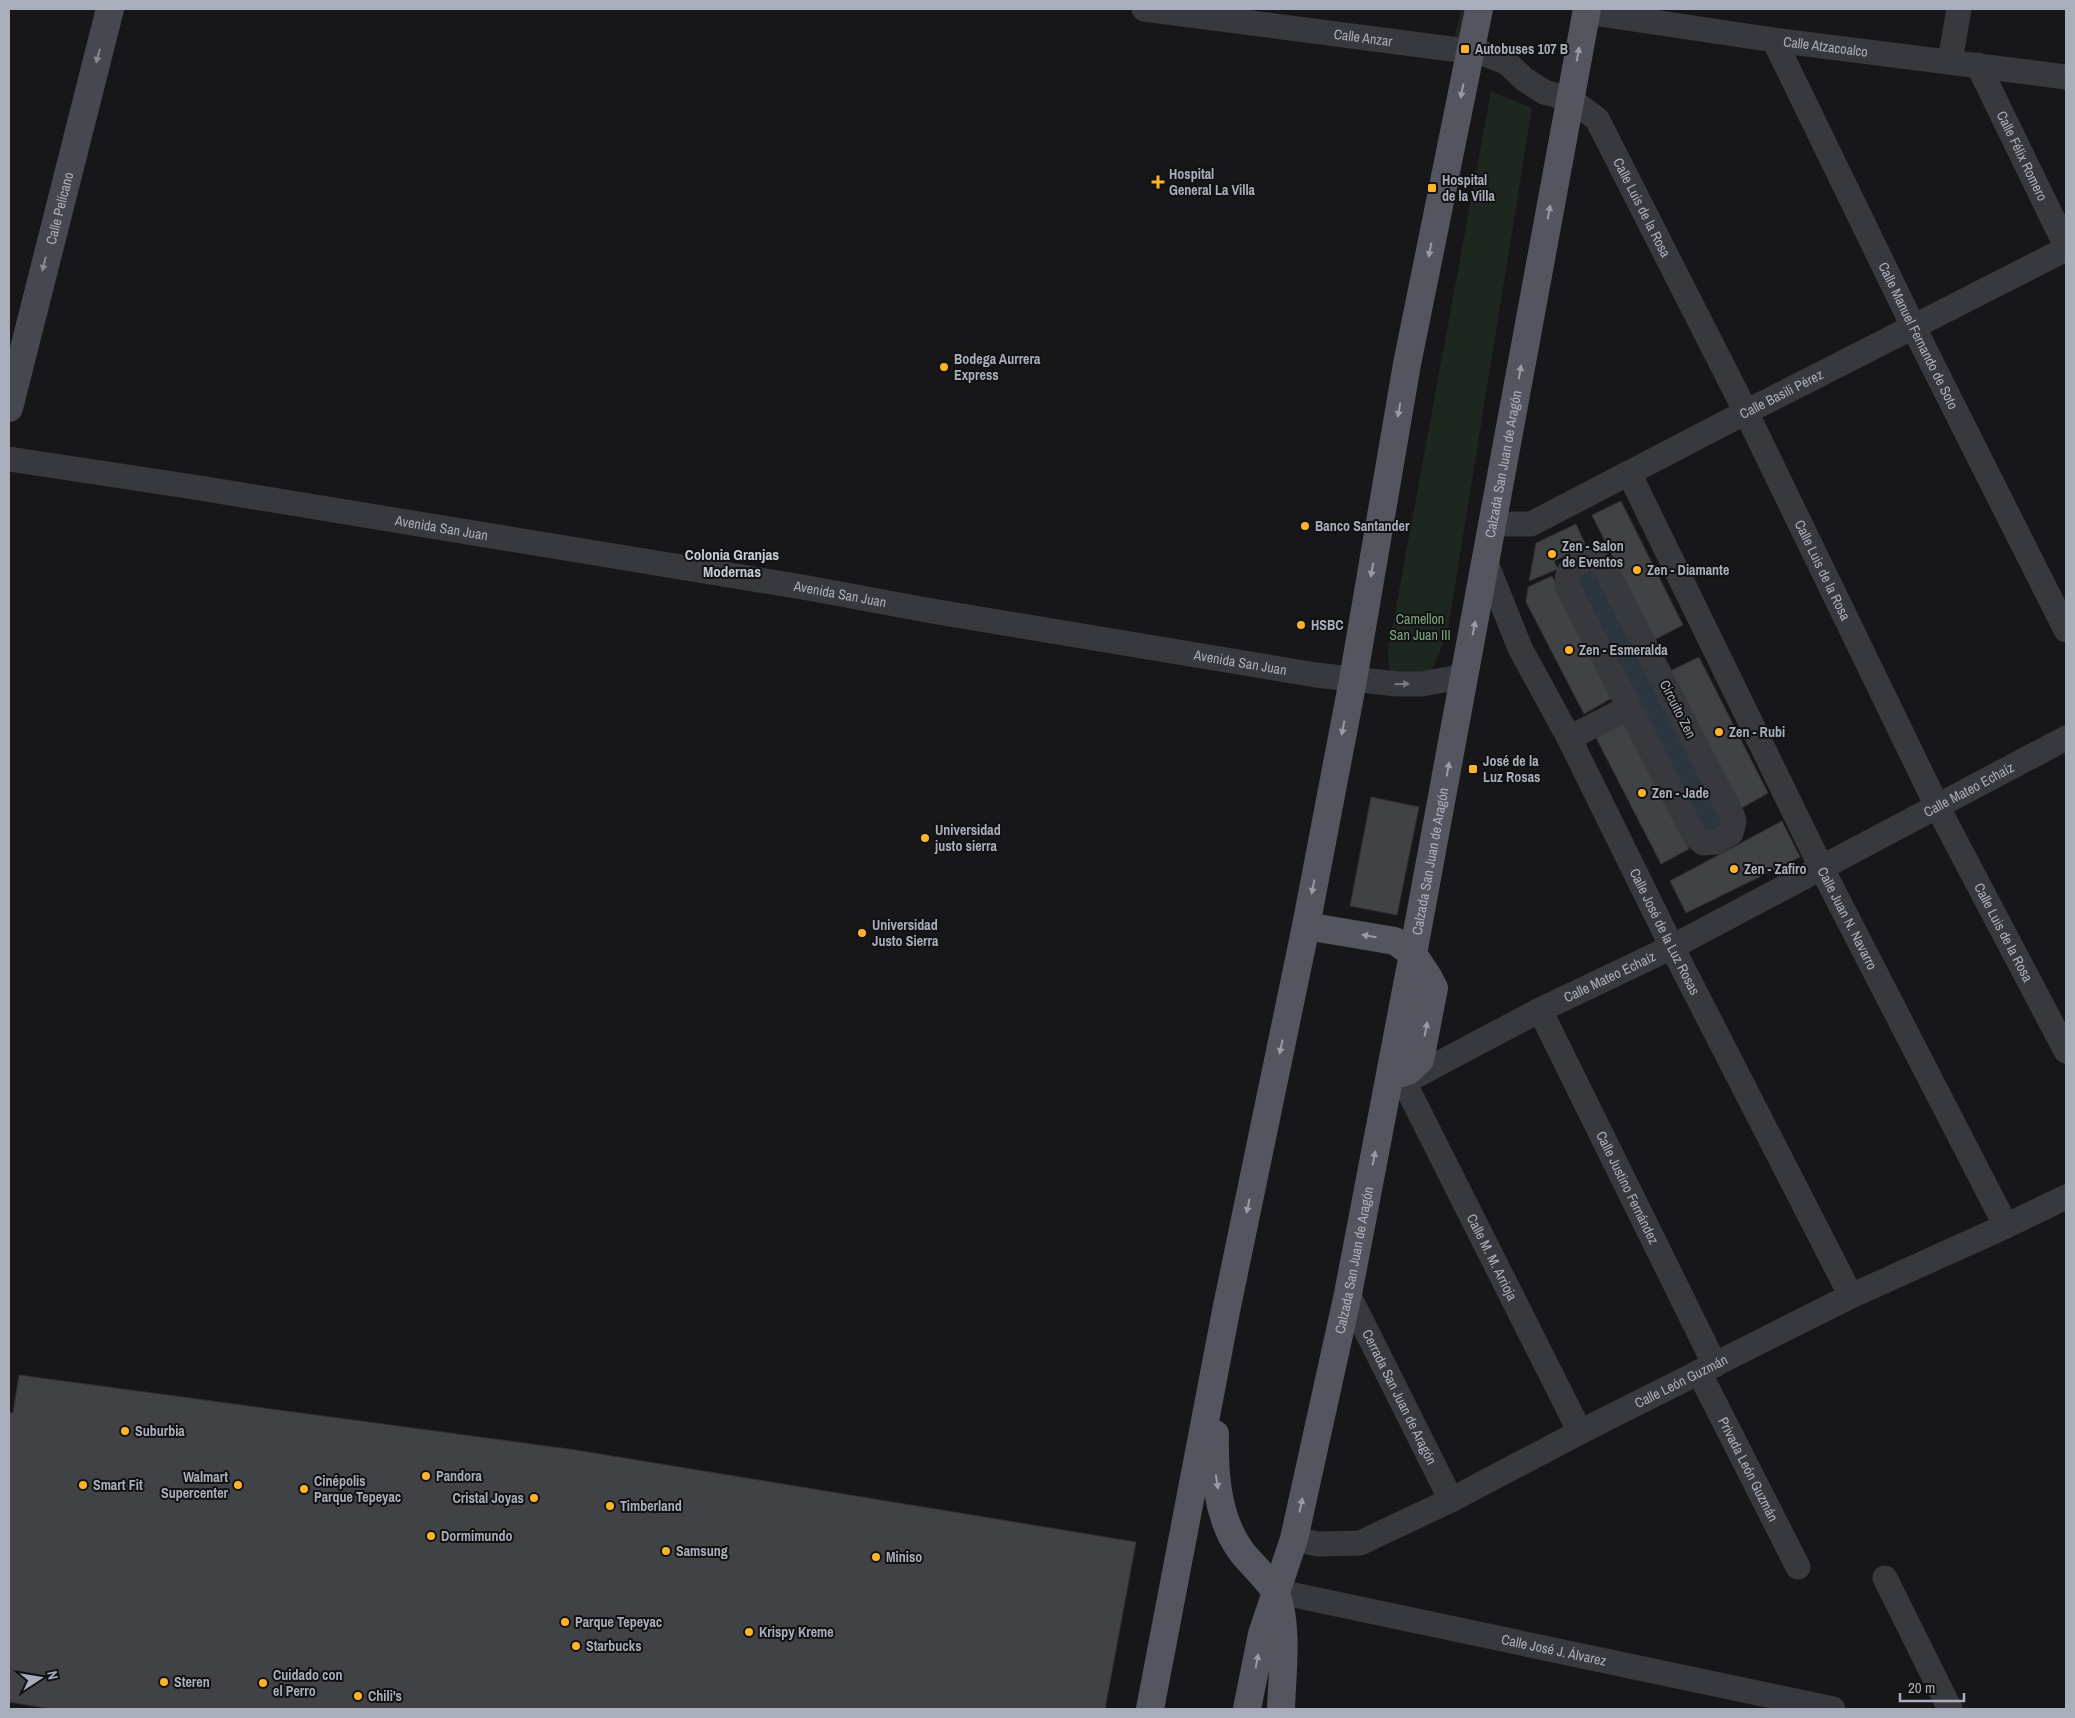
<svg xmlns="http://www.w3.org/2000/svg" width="2075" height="1718" viewBox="0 0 2075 1718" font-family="'Archivo Narrow',sans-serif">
<rect width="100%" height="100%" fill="#171719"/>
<!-- green -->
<g fill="#1e271f">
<polygon points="1461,9 1470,9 1462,47 1453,45"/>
<polygon points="1491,91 1532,108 1447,635 1431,672 1390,679 1388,651"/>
</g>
<!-- water -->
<polygon fill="#2b363e" points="1594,567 1726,823 1704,834 1572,579"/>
<!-- building -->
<g fill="#414246" stroke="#303135">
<polygon points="1621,501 1683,625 1654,640 1592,515"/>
<polygon points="1576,524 1586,546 1554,561 1558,569 1529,581 1536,543"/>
<polygon points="1552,576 1612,698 1584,714 1526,602 1528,587"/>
<polygon points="1699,657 1768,793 1740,809 1670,671"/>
<polygon points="1621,714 1689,849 1661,864 1592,730"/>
<polygon points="1371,797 1419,807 1397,915 1350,906"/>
<polygon points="1782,821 1800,857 1686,913 1670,881"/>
<polygon points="19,1375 576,1450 1136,1542 1105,1709 52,1709 9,1702 9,1412 13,1413"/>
</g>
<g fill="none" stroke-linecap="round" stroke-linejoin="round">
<!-- street -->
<g stroke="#37393e" stroke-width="25">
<path id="s1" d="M 1144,9 L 1482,53 L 1506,62 L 1524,79 L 1544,92 L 1570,99 L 1597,119 L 1746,412 L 1937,806 L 2066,1051"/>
<path id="s2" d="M 1586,12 L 1774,40 L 2066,77"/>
<path id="s3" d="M 1774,40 L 1913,326 L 2066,630"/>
<polyline points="1950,61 1959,9"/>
<path id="s4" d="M 1978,65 L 2066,246"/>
<path id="s5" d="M 9,459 L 200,488 L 808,588 L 932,611 L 1316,675 L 1397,684 L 1422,684 L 1465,676"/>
<path id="s6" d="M 1629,473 L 1821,867 L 2006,1226"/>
<path id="s7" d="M 1493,524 L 1531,524 L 1746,412 L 2066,249"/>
<path d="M 1589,559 L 1596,560 L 1605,568 L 1732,815 L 1734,821 L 1731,833 L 1716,842 L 1703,843 L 1694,835 L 1568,587 C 1564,571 1575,563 1589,559 Z"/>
<path id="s8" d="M 1486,563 L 1520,648 L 1569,738 L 1672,947 L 1851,1296"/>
<polyline points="1569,738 1628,708"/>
<path id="s9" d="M 1540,1010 L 1715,1365"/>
<path id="s10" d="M 1404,1082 L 1540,1010 L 1672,947 L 2066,738"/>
<path id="s11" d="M 1404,1082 L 1580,1432"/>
<path id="s12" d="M 1348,1294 L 1451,1500"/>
<path id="s13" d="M 1699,1372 L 1798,1567"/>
<path id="s14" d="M 1294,1539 L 1318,1544 L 1360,1543 L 1451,1500 L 1580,1432 L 1851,1296 L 2006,1226 L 2066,1197"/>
<polyline points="1885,1578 1950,1709"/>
<path id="s15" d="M 1275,1591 L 1833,1709"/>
</g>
<!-- secondary -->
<path stroke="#45484e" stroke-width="28" id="s16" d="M 9,408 L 110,9"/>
<!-- primary -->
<g stroke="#53565e" stroke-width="28">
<polyline points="1306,926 1395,941 1413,954 1427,975 1434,988 1420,1060 1408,1071 1391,1076"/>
<path d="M 1215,1434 C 1214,1473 1217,1518 1241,1551 C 1249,1562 1270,1581 1275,1592 C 1289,1623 1282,1676 1281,1709"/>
<polyline points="1150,1709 1226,1311 1306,926 1353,680 1407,364 1479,9"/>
<path id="s17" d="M 1247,1709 L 1262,1634 L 1294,1539 L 1348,1294 L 1413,954 L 1587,9"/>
</g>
</g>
<!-- one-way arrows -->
<defs><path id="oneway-solid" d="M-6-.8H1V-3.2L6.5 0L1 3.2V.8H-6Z" transform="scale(1.25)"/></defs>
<g fill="#979ca8">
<use href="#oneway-solid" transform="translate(1578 54) rotate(-79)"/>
<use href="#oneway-solid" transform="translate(1462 91) rotate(101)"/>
<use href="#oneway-solid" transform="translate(1549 212) rotate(-80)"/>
<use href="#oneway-solid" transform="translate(1430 250) rotate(101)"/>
<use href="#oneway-solid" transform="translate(1520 372) rotate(-80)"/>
<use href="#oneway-solid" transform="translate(1399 410) rotate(100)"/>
<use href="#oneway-solid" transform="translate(1372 570) rotate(100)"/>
<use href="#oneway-solid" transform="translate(1474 628) rotate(-79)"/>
<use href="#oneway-solid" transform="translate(1343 728) rotate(101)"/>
<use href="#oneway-solid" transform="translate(1448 769) rotate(-80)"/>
<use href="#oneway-solid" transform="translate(1313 887) rotate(101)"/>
<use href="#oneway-solid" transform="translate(1369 936) rotate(-170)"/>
<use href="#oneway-solid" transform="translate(1426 1029) rotate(-79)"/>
<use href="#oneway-solid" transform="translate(1281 1047) rotate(102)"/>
<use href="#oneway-solid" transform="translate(1374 1158) rotate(-79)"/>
<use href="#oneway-solid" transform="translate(1248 1206) rotate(102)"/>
<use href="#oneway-solid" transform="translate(1217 1482) rotate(81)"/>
<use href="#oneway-solid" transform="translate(1301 1505) rotate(-78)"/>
<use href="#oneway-solid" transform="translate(1257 1661) rotate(-79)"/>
</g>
<g fill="#858a94">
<use href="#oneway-solid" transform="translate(98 56) rotate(105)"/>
<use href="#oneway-solid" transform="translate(44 264) rotate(104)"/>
</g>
<use fill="#757982" href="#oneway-solid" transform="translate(1402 684) rotate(-1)"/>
<!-- markers -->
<g fill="#ffb329" stroke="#121214" stroke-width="2">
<rect x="1460" y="44" width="10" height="10" rx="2.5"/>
<path d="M1155.5 174.5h5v5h5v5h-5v5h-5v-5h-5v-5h5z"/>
<rect x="1427" y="183" width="10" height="10" rx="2.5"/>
<circle cx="944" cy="367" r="5"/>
<circle cx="1305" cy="526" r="5"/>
<circle cx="1552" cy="554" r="5"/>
<circle cx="1637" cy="570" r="5"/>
<circle cx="1301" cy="625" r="5"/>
<circle cx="1569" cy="650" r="5"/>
<circle cx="1719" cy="732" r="5"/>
<rect x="1468" y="764" width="10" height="10" rx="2.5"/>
<circle cx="1642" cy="793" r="5"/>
<circle cx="925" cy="838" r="5"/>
<circle cx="1734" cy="869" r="5"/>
<circle cx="862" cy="933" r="5"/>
<circle cx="125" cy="1431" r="5"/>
<circle cx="426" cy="1476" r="5"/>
<circle cx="83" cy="1485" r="5"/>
<circle cx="238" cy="1485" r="5"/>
<circle cx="304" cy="1489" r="5"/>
<circle cx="534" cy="1498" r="5"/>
<circle cx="610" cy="1506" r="5"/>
<circle cx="431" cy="1536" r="5"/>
<circle cx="666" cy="1551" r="5"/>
<circle cx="876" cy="1557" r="5"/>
<circle cx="565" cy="1622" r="5"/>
<circle cx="749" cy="1632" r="5"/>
<circle cx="576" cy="1646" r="5"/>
<circle cx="164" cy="1682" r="5"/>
<circle cx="263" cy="1683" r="5"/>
<circle cx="358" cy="1696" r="5"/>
</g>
<g text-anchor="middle" stroke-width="4" stroke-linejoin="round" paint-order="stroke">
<!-- street labels -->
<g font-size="14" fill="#a8aeba" stroke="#121214">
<text dy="5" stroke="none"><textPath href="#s1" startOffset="221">Calle Anzar</textPath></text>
<text dy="5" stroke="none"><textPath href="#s2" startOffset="242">Calle Atzacoalco</textPath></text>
<text dy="5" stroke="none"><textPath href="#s4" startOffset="101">Calle Félix Romero</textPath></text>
<text dy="5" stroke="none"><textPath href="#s16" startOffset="206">Calle Pelícano</textPath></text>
<text dy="5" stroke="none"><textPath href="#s1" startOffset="575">Calle Luis de la Rosa</textPath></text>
<text dy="5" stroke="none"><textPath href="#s3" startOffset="329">Calle Manuel Fernando de Soto</textPath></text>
<text dy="5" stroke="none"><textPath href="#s7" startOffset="320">Calle Basili Pérez</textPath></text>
<text dy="5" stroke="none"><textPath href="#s17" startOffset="1272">Calzada San Juan de Aragón</textPath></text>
<text dy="5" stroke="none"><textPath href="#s5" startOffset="438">Avenida San Juan</textPath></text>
<text dy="5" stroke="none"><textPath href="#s1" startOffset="980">Calle Luis de la Rosa</textPath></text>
<text dy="5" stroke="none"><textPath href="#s5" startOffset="842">Avenida San Juan</textPath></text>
<text dy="5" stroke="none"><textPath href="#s5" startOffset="1248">Avenida San Juan</textPath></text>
<text transform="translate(1678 709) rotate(63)" y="5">Circuito Zen</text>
<text dy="5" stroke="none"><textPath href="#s10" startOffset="636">Calle Mateo Echaíz</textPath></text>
<text dy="5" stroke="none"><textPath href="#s17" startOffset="868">Calzada San Juan de Aragón</textPath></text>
<text dy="5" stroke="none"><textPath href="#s6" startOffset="496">Calle Juan N. Navarro</textPath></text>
<text dy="5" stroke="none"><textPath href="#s8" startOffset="410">Calle José de la Luz Rosas</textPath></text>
<text dy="5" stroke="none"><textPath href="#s1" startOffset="1385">Calle Luis de la Rosa</textPath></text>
<text dy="5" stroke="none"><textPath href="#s10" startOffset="231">Calle Mateo Echaíz</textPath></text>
<text dy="5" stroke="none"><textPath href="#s9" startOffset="198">Calle Justino Fernández</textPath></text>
<text dy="5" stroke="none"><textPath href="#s11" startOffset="196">Calle M. M. Arrioja</textPath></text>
<text dy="5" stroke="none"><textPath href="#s17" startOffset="462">Calzada San Juan de Aragón</textPath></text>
<text dy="5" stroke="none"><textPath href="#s14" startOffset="426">Calle León Guzmán</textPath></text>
<text dy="5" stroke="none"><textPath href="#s12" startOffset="115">Cerrada San Juan de Aragón</textPath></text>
<text dy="5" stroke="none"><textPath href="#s13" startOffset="109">Privada León Guzmán</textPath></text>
<text dy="5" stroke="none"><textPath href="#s15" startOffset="285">Calle José J. Álvarez</textPath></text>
</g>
<!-- poi labels -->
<g font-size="14" font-weight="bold" fill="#a8aeba" stroke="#121214" text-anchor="start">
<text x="1475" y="54">Autobuses 107 B</text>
<text x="1169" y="179">Hospital<tspan x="1169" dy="16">General La Villa</tspan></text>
<text x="1442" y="185">Hospital<tspan x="1442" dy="16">de la Villa</tspan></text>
<text x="954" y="364">Bodega Aurrera<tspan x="954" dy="16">Express</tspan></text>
<text x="1315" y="531">Banco Santander</text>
<text x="1562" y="551">Zen - Salon<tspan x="1562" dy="16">de Eventos</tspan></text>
<text x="1647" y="575">Zen - Diamante</text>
<text x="1311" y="630">HSBC</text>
<text x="1579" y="655">Zen - Esmeralda</text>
<text x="1729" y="737">Zen - Rubi</text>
<text x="1483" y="766">José de la<tspan x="1483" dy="16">Luz Rosas</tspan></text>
<text x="1652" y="798">Zen - Jade</text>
<text x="935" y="835">Universidad<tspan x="935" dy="16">justo sierra</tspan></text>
<text x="1744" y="874">Zen - Zafiro</text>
<text x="872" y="930">Universidad<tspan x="872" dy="16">Justo Sierra</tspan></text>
<text x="135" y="1436">Suburbia</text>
<text x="436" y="1481">Pandora</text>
<text x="228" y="1482" text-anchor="end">Walmart<tspan x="228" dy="16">Supercenter</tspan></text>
<text x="314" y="1486">Cinépolis<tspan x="314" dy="16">Parque Tepeyac</tspan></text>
<text x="93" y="1490">Smart Fit</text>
<text x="524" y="1503" text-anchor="end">Cristal Joyas</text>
<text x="620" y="1511">Timberland</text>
<text x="441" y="1541">Dormimundo</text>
<text x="676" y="1556">Samsung</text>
<text x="886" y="1562">Miniso</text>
<text x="575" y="1627">Parque Tepeyac</text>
<text x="759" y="1637">Krispy Kreme</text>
<text x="586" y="1651">Starbucks</text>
<text x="273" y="1680">Cuidado con<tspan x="273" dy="16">el Perro</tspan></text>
<text x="174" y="1687">Steren</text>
<text x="368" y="1701">Chili's</text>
</g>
<!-- park labels -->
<g font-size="14" fill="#7da67f" stroke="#121214">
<text x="1420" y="624">Camellon<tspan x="1420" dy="16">San Juan III</tspan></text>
</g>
<!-- neighbourhood labels -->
<g font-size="15" font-weight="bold" fill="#c9cdd6" stroke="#121214">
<text x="732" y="560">Colonia Granjas<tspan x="732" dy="17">Modernas</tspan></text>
</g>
</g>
<!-- border -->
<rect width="2075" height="1718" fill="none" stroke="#a8aeba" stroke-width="20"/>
<!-- north arrow -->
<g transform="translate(40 1678) rotate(78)" stroke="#121214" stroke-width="4" paint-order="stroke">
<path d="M0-4L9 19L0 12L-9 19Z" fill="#a8aeba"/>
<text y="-8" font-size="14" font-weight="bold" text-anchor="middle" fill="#a8aeba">N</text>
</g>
<!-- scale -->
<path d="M1900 1693v8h64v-8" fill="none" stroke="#a8aeba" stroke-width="2.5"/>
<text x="1908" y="1693" font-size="15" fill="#a8aeba" stroke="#121214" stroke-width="4" paint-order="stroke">20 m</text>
</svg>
